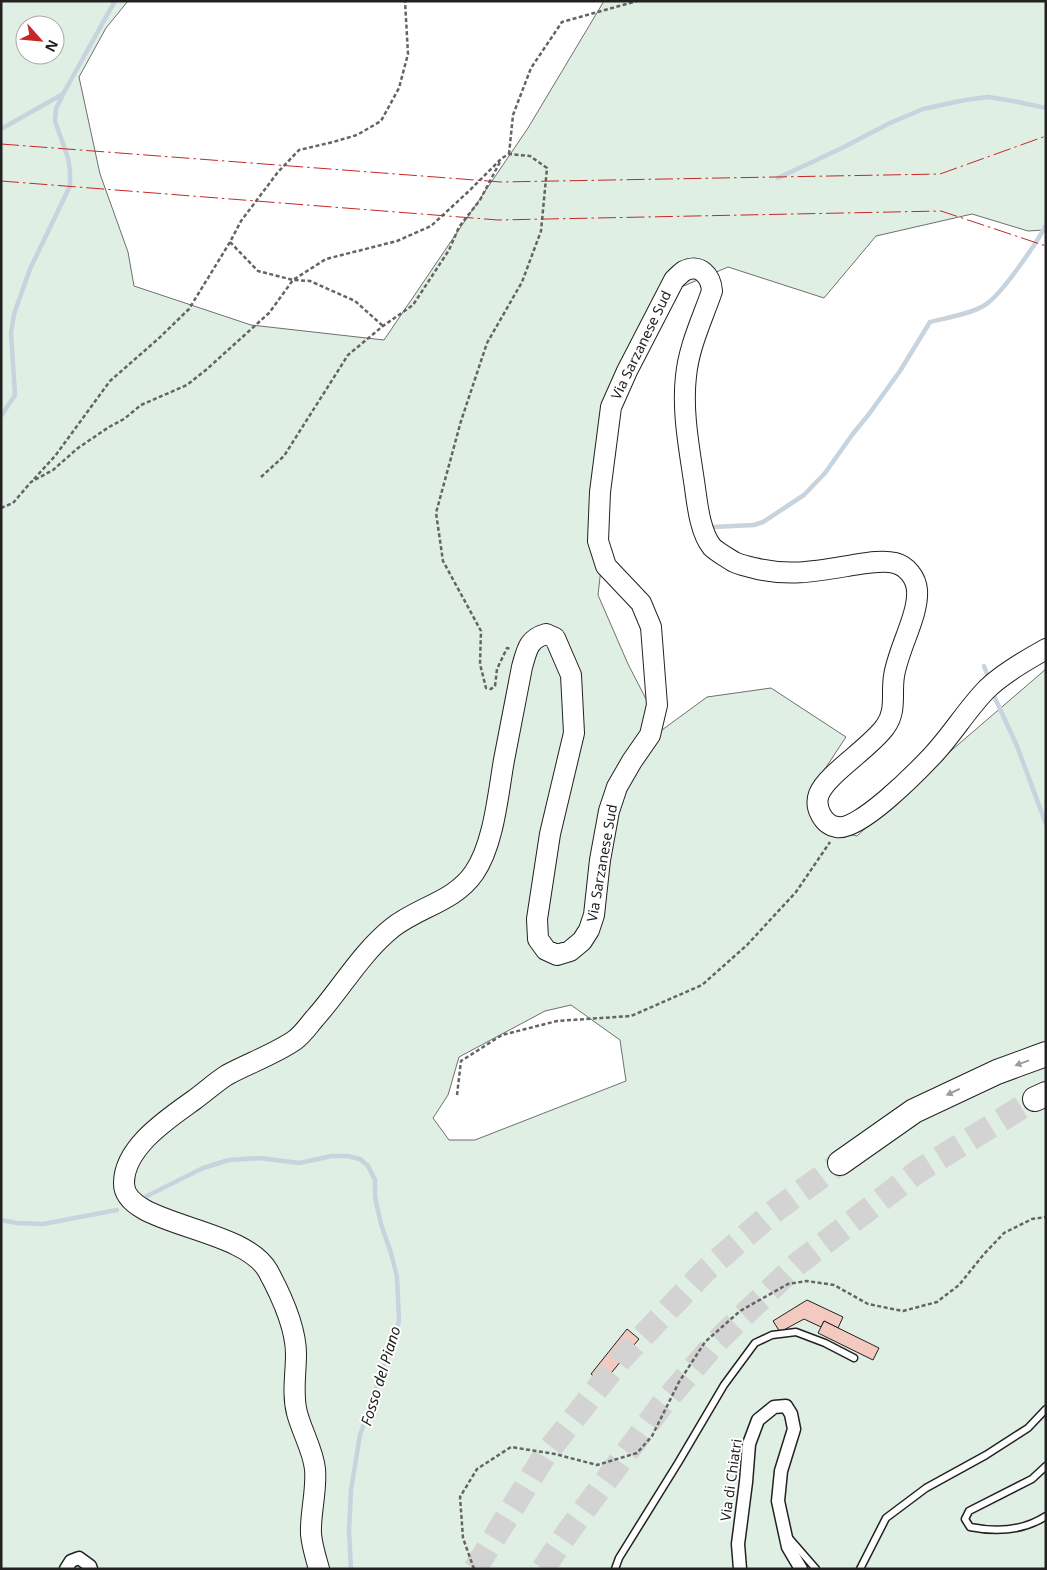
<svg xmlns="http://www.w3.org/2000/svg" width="1047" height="1570" viewBox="0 0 1047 1570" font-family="'Noto Sans',sans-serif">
<rect width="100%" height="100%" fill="#fff"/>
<!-- green -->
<path fill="#e0efe3" stroke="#6f6f6f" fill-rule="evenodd" d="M 1,1 L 128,1 L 106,28 L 79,77 L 100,174 L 128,252 L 134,286 L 251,325 L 384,340 L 528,128 L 604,1 L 1046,1 L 1046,227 L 1044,230 L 1028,231 L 972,214 L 876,236 L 824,298 L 728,267 L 672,291 L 611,407 L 602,560 L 598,595 L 628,664 L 662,730 L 707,697 L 771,688 L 846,737 L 809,793 L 818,827 L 857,836 L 917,780 L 1046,669 L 1046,1569 L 1,1569 ZM 25,25 L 55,25 L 55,55 L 25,55 ZM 571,1005 L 620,1040 L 626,1081 L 475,1140 L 449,1140 L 433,1118 L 448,1095 L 459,1057 L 545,1011 Z"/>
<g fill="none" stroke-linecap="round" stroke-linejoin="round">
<!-- stream -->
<g stroke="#c7d3dd" stroke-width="4.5">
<polyline points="1,129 63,94"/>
<polyline points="778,178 842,148 890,123 923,109 965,100 988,97 1013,101 1046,108"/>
<polyline points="1,416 15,395 11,333 14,314 30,269 70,186 70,171 68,158 55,121 56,109 63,94 115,1"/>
<path d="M 713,527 L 754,525 L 763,522 L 804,495 L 825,473 L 852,435 L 869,414 L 900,371 L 930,322 C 946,318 971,314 985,305 C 1002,294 1036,244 1046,225"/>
<polyline points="984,666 987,674"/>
<polyline points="995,698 1017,746 1046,824"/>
<polyline points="141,1199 203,1168 229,1160 260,1158 299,1163 332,1156 348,1156 360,1159 368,1166 375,1180 375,1197 381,1224 391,1253 397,1277 399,1320 393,1347 384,1365 360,1435 351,1490 349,1530 351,1569"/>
<polyline points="1,1220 17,1223 43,1224 117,1210"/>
</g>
</g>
<!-- building -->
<g fill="#f3c9c0" stroke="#222">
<polygon points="807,1300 843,1317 838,1328 824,1321 821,1327 804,1319 780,1332 773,1321"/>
<polygon points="824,1321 879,1348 873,1360 818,1333"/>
<polygon points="627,1329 639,1339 603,1383 591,1374"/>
</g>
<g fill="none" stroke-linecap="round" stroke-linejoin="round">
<!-- motorway-tunnel -->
<g stroke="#d3d3d3" stroke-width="24" stroke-dasharray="24 12" stroke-linecap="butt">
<polyline points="475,1569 545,1455 619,1361 705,1271 772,1213 840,1163"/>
<polyline points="543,1569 568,1532 661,1406 717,1341 796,1265 917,1172 1035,1099"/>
</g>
<!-- service casing -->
<g stroke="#222" stroke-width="9">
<g id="service">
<path d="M 1046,1466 L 1032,1479 L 969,1511 L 965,1519 L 970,1527 C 995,1532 1023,1531 1046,1516"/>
<polyline points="789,1538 816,1569"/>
<polyline points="615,1569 619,1558 678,1463 724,1385 755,1343 772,1335 796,1332 825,1343 854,1358"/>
<polyline points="860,1569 886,1518 926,1488 986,1455 1028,1428 1046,1409"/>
</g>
</g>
<!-- minor casing -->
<g stroke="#222" stroke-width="15">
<g id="minor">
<polyline points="66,1569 71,1561 79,1558 90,1566 91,1569"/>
<polyline points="740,1569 738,1544 746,1482 749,1444 758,1420 774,1407 786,1406 791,1414 794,1429 781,1471 778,1501 788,1547 801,1569"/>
</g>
</g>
<!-- primary casing -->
<g stroke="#222" stroke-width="22">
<path id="primary" d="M 319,1569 C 316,1558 312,1546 311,1534 C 310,1513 317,1491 315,1469 C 313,1450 302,1432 297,1413 C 292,1394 296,1374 296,1354 C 296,1328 281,1295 268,1271 C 243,1226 123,1226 124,1183 C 124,1147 169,1118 194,1100 C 205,1092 216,1082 227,1075 C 249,1063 275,1054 295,1040 C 303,1034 309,1025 315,1018 C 341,989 361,953 392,928 C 418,907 454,902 474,873 C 494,844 498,794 504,760 C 510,729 516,698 522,667 C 527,650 528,639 546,634 L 555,638 L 571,675 L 574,733 L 550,834 L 537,919 L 538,939 L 546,950 L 557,955 L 570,951 L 582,941 L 589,930 L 594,915 L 600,860 L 609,811 L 617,787 L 632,761 L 650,735 L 657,705 L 651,627 L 641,603 L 606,566 L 598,541 L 600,492 L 611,407 L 627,371 L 674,280 C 677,277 681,273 684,271 C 700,263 711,276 712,291 C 702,320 689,346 686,376 C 682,411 689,447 694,481 C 697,500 699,531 712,547 C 717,552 728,558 734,562 C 740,565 747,566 754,568 C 790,577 817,571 853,565 C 866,563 883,560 895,563 C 907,566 916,578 917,590 C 919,615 898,649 894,676 C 891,694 897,711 885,727 C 870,748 827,774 819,794 C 814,807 823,825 837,827 C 858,832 916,773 932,756 C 951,736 966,711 985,691 C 998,677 1028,659 1046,649"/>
</g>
<!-- motorway casing -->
<g stroke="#222" stroke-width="26">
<g id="motorway">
<polyline points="1035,1099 1046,1094"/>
<polyline points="840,1163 914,1111 997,1072 1046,1054"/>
</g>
</g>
<!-- path -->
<g stroke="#646464" stroke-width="2.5" stroke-dasharray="4 2.5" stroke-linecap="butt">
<polyline points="509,154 513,115 531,68 562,22 637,1"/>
<polyline points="230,242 258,271 293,280 310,281 355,301 383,326"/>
<polyline points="261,477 284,456 348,355 383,326 413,305 449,250 459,227 480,200 500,162"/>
<polyline points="34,479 55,456 110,381 158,339 189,309 230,242 241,221 278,172 299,150 333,142 357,135 381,121 399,88 408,54 405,1"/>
<polyline points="1,508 13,503 31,482 53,470 78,448 109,427 124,419 141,405 187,385 207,369 269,313 293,280 326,259 397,241 431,226 469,191 502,158 509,154 530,156 547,168 541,231 522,282 487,343 461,421 436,513 443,561 481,631 480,664 486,688 491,689 495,686 497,669 507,648 511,649"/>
<polyline points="457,1095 461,1061 502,1035 557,1021 631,1016 702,985 747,945 796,892 830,842"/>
<polyline points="474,1569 463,1538 460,1497 477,1469 511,1447 555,1454 597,1465 637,1453 652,1436 679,1382 705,1342 740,1311 788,1284 807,1281 834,1285 868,1304 903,1311 937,1302 959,1285 984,1254 1004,1233 1032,1219 1046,1217"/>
</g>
<!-- service -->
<use href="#service" stroke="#fff" stroke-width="6"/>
<!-- minor -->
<use href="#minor" stroke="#fff" stroke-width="12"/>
<!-- primary -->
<use href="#primary" stroke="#fff" stroke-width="20"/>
<!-- motorway -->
<use href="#motorway" stroke="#fff" stroke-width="24"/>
<!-- power -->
<g stroke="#c62828" stroke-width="1" stroke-dasharray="18 4 2.5 4" stroke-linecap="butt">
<polyline points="1,144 501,182 940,174 1046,136"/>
<polyline points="1,181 498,220 941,211 1046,246"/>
</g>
</g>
<!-- one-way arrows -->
<defs><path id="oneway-solid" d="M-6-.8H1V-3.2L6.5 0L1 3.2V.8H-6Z" transform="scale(1.25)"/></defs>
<g fill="#9c9c9c">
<use href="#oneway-solid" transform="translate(1022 1063) rotate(160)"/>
<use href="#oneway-solid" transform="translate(953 1092) rotate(155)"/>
</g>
<g text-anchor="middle" stroke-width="4" stroke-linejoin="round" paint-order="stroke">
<!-- street labels -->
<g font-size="14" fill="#222" stroke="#fff">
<text transform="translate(641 345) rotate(-64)" y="5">Via Sarzanese Sud</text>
<text transform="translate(602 863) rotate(-80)" y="5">Via Sarzanese Sud</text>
<text transform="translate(731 1480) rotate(-82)" y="5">Via di Chiatri</text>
</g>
<!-- water labels -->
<g font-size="15" font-style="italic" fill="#222" stroke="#fff">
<text transform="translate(381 1376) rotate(-73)" y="5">Fosso del Piano</text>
</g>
</g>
<!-- border -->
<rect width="1047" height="1570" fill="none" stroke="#222222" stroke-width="5"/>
<!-- north arrow -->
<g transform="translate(40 40) rotate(117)"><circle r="24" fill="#ffffff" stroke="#a7a7a7"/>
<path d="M0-4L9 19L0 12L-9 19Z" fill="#c62828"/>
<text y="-8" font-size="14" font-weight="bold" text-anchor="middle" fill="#222222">N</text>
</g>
</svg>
